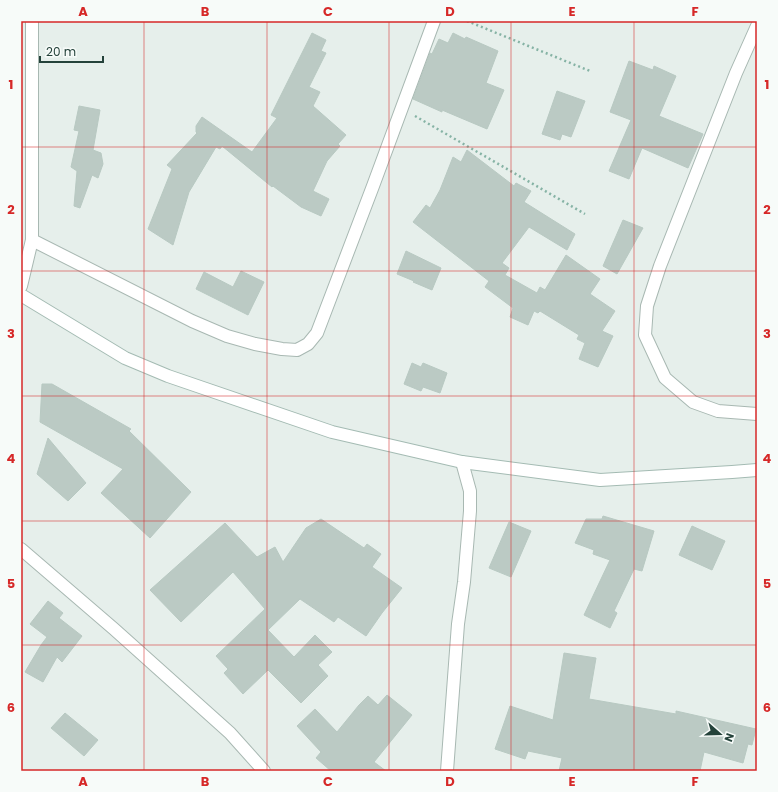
<svg xmlns="http://www.w3.org/2000/svg" width="778" height="792" viewBox="0 0 778 792" font-family="Poppins,sans-serif">
<rect width="100%" height="100%" fill="#e6efeb"/>
<!-- building -->
<g fill="#bbcac4" stroke="#b8c9c2">
<polygon points="312,33 326,40 321,51 326,53 309,87 320,92 313,106 346,135 338,144 340,146 327,161 313,191 329,199 321,216 301,207 273,186 272,187 222,146 220,149 216,147 189,192 173,245 148,229 172,169 167,165 197,133 196,132 196,126 202,117 252,152 277,118 271,115"/>
<polygon points="453,33 465,39 466,37 498,51 486,83 504,90 487,129 442,110 442,112 413,99 430,53 432,54 439,39 448,43"/>
<polygon points="629,61 653,70 654,66 676,76 659,116 703,134 688,168 642,148 629,179 609,171 631,120 610,112"/>
<polygon points="557,91 585,101 571,137 562,134 560,140 542,134"/>
<polygon points="79,106 100,110 93,150 101,153 103,164 98,178 92,175 80,208 74,206 77,171 71,167 79,131 74,130"/>
<polygon points="467,150 514,186 516,183 531,191 524,202 575,234 567,250 529,227 502,263 509,268 505,275 537,293 540,287 545,290 566,255 600,279 590,294 615,311 602,331 613,336 598,367 579,359 585,343 577,339 579,335 540,311 538,313 534,311 528,325 510,317 513,308 485,287 489,281 413,222 426,205 430,208 440,190 453,157 461,162"/>
<polygon points="623,220 643,228 617,274 603,266"/>
<polygon points="406,251 441,268 432,290 413,282 414,281 397,274"/>
<polygon points="241,271 264,282 248,315 196,289 204,272 233,287"/>
<polygon points="412,363 421,367 423,363 447,373 440,393 423,387 421,391 404,384"/>
<polygon points="42,384 52,384 131,429 129,431 191,492 150,538 101,493 123,469 40,422"/>
<polygon points="48,438 86,483 68,501 37,474"/>
<polygon points="603,516 654,531 642,571 634,569 614,611 617,613 610,628 584,615 610,560 593,554 594,550 575,543 586,519 602,519"/>
<polygon points="321,519 364,548 367,544 381,554 372,567 402,588 382,613 366,636 338,617 334,622 300,599 268,630 294,657 315,635 332,652 318,665 328,676 301,703 268,670 243,694 224,673 228,669 216,656 265,609 233,572 181,622 150,590 225,523 257,557 275,547 283,562 306,528"/>
<polygon points="509,522 531,531 511,577 489,568"/>
<polygon points="692,526 725,541 712,570 679,555"/>
<polygon points="48,601 63,613 59,618 82,636 62,662 57,657 43,682 25,672 41,645 47,637 30,624"/>
<polygon points="564,653 596,658 589,699 676,714 676,711 756,729 752,745 748,744 743,763 704,752 700,771 559,771 562,758 528,751 525,759 495,749 510,706 553,720"/>
<polygon points="387,695 412,715 374,762 386,771 331,771 316,758 321,752 297,726 315,709 337,732 359,705 368,696 378,705"/>
<polygon points="65,713 98,740 84,756 51,728"/>
</g>
<g fill="none" stroke-linecap="round" stroke-linejoin="round">
<!-- street casing -->
<g stroke="#a8b8b2" stroke-width="14">
<g id="street">
<polyline points="757,26 736,73 660,266 647,306 645,335 665,378 693,402 718,411 757,414"/>
<polyline points="32,240 192,321 227,336 255,344 282,349 297,350 308,344 317,333 373,186 434,21"/>
<polyline points="21,286 32,240 32,21"/>
<polyline points="21,549 114,629 230,733 264,771"/>
<polyline points="447,771 458,624 464,582 470,511 470,491 462,462"/>
</g>
</g>
<!-- secondary casing -->
<g stroke="#a4bbb3" stroke-width="14">
<polyline id="secondary" points="21,295 125,358 168,376 332,432 462,462 600,480 732,472 757,470"/>
</g>
<!-- path -->
<g stroke="#86b3a5" stroke-width="2.5" stroke-dasharray="2 3" stroke-linecap="butt">
<polyline points="467,21 590,71"/>
<polyline points="415,116 585,214"/>
</g>
<!-- street -->
<use href="#street" stroke="#fff" stroke-width="12"/>
<!-- secondary -->
<use href="#secondary" stroke="#fff" stroke-width="12"/>
</g>
<!-- grid -->
<path fill="none" stroke="#d62828" stroke-width="1" stroke-opacity="0.55" d="M 144,21 L 144,771M 267,21 L 267,771M 389,21 L 389,771M 511,21 L 511,771M 634,21 L 634,771M 21,147 L 757,147M 21,271 L 757,271M 21,396 L 757,396M 21,521 L 757,521M 21,645 L 757,645"/>
<!-- border -->
<rect width="778" height="792" fill="none" stroke="#f7fbf9" stroke-width="44"/>
<!-- north arrow -->
<g transform="translate(720 734) rotate(110)" stroke="#f7fbf9" stroke-width="3" paint-order="stroke">
<path d="M0-3L7 15L0 10L-7 15Z" fill="#24423a"/>
<text y="-6" font-size="11" font-weight="bold" text-anchor="middle" fill="#24423a">N</text>
</g>
<!-- scale -->
<path d="M40 56v6h63v-6" fill="none" stroke="#24423a" stroke-width="2"/>
<text x="46" y="56" font-size="12" fill="#24423a" stroke="#f7fbf9" stroke-width="3" paint-order="stroke">20 m</text>
<rect x="22" y="22" width="734" height="748" fill="none" stroke="#d62828" stroke-width="1.5"/>
<g font-size="13" text-anchor="middle" font-weight="bold" fill="#d62828">
<text x="83" y="16">A</text>
<text x="205" y="16">B</text>
<text x="328" y="16">C</text>
<text x="450" y="16">D</text>
<text x="572" y="16">E</text>
<text x="695" y="16">F</text>
<text x="11" y="89">1</text>
<text x="767" y="89">1</text>
<text x="11" y="214">2</text>
<text x="767" y="214">2</text>
<text x="11" y="338">3</text>
<text x="767" y="338">3</text>
<text x="11" y="463">4</text>
<text x="767" y="463">4</text>
<text x="11" y="588">5</text>
<text x="767" y="588">5</text>
<text x="11" y="712">6</text>
<text x="767" y="712">6</text>
<text x="83" y="786">A</text>
<text x="205" y="786">B</text>
<text x="328" y="786">C</text>
<text x="450" y="786">D</text>
<text x="572" y="786">E</text>
<text x="695" y="786">F</text>
</g>
</svg>
